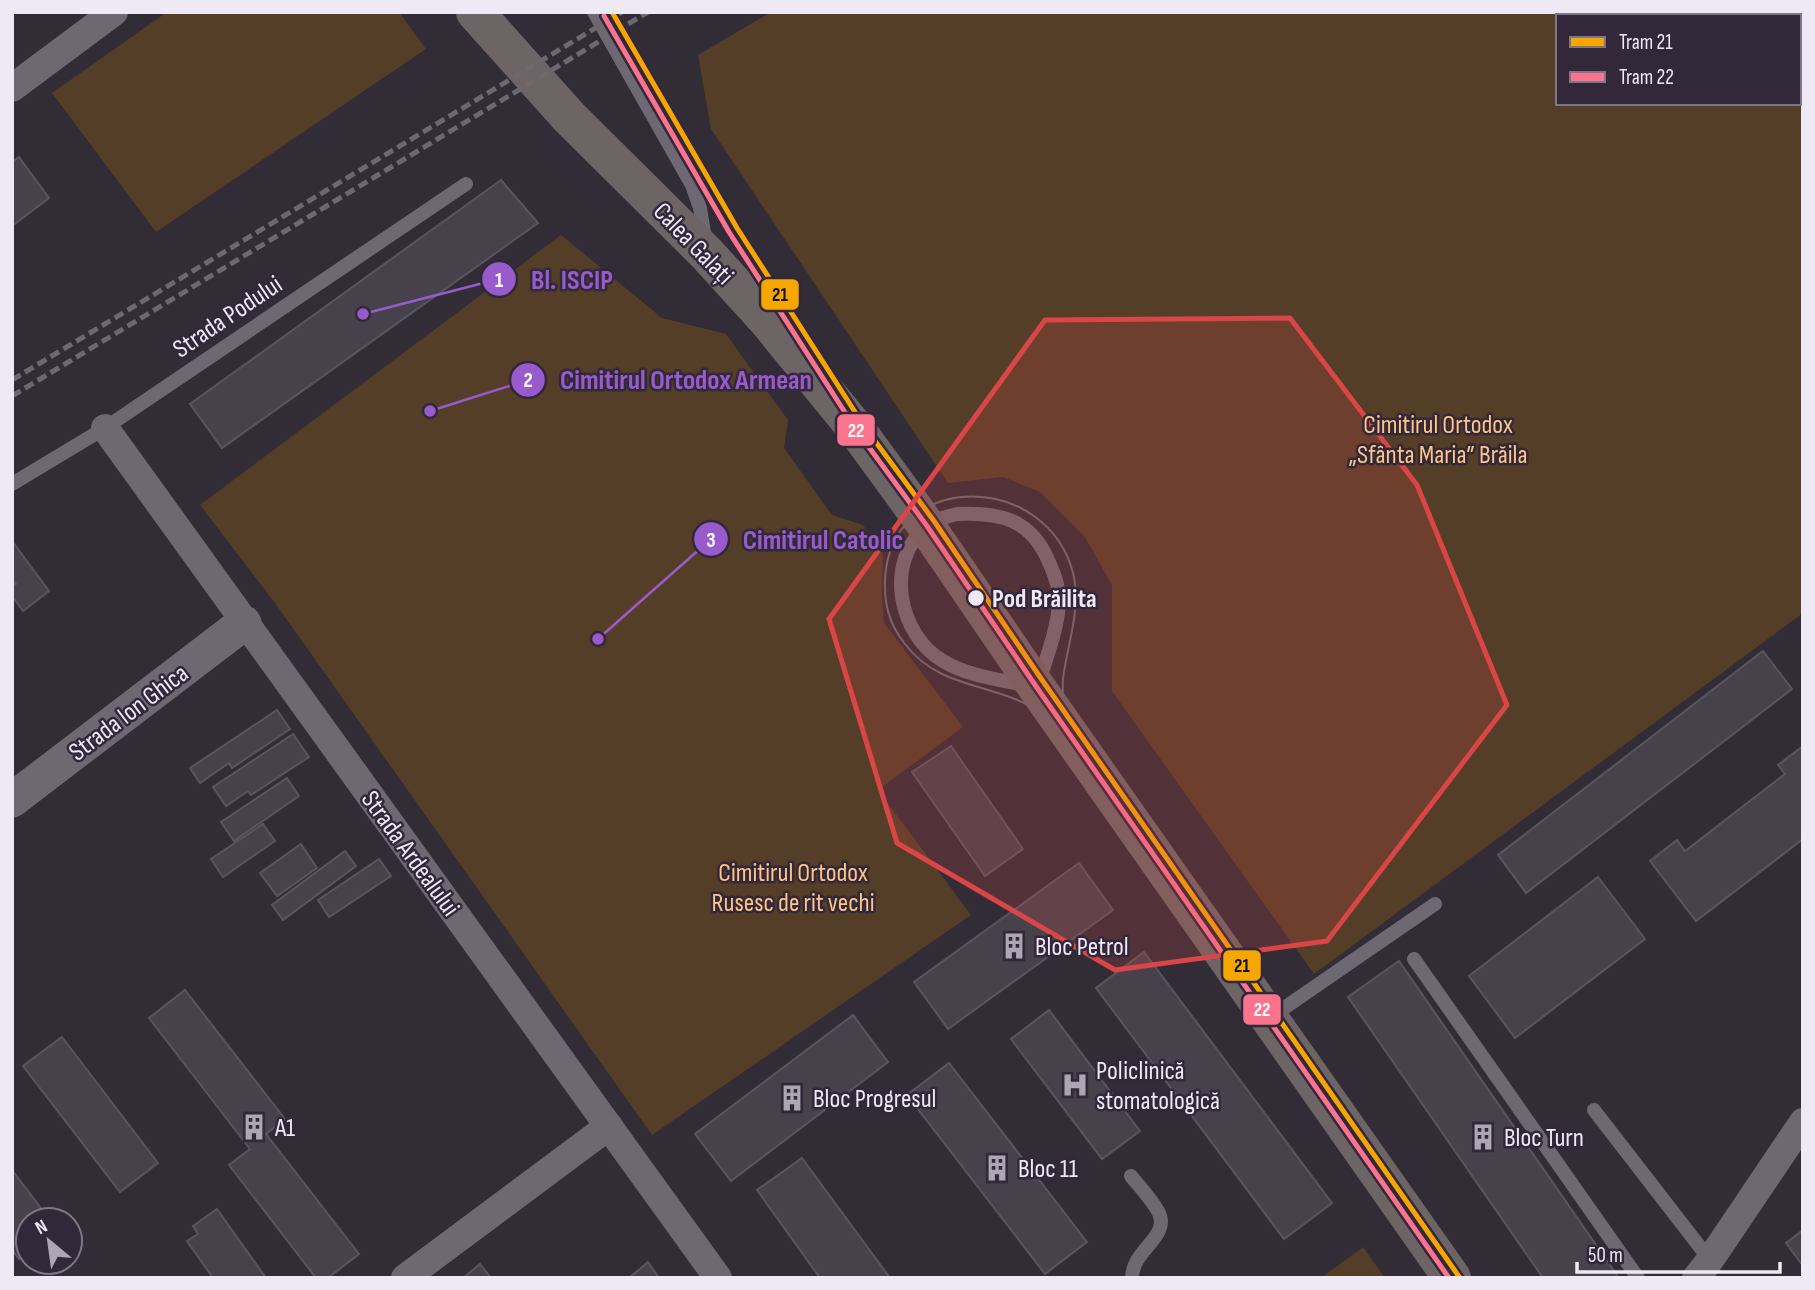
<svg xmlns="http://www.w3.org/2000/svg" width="1815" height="1290" viewBox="0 0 1815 1290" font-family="'Sofia Sans Condensed',sans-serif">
<rect width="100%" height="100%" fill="#312c36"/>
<!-- green -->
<g fill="#543e27" fill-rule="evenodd">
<polygon points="167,12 399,12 426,49 156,232 52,93"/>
<path d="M 771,12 L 1803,12 L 1803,613 L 1314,974 L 1112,691 L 1112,585 L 1085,537 L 1040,492 L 1003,477 L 948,483 L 711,129 L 698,55 ZM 1558,16 L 1799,16 L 1799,103 L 1558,103 Z"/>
<polygon points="561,235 662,318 726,334 788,420 784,448 832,515 863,525 883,554 882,596 884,623 963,727 878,790 971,915 652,1135 275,603 200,505"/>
<polygon points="1363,1247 1385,1278 1321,1278"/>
</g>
<!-- building -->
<g fill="#46414a" stroke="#59555d" stroke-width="2">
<polygon points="19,157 49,198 12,226 12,162"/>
<polygon points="501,180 538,223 222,448 190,404"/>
<polygon points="12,541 49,591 23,611 12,596 12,587 16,584 12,580"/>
<polygon points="1763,651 1792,689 1526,893 1498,855"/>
<polygon points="277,710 290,729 232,768 229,763 200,783 190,768"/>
<polygon points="293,734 309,757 251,795 248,791 226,806 213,787"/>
<polygon points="951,746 1023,849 985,876 912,772"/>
<polygon points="1803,746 1803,839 1696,921 1650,861 1677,840 1685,851 1785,774 1778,765"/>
<polygon points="287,778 299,796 234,841 221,822"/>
<polygon points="263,824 275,841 223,877 211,859"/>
<polygon points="301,844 317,868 277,896 260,873"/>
<polygon points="345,851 356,866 283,920 272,905"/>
<polygon points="379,859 391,876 329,917 318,900"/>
<polygon points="1079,863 1113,910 948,1029 914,982"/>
<polygon points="1598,877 1645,939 1515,1038 1469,976"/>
<polygon points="1144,952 1332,1203 1284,1239 1096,988"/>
<polygon points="1399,961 1619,1278 1543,1278 1348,997"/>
<polygon points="185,990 285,1119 266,1134 359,1254 328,1278 316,1278 229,1165 250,1149 149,1018"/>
<polygon points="1049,1010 1140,1131 1102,1159 1011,1039"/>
<polygon points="853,1015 888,1062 731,1181 695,1134"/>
<polygon points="62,1037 158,1163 120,1192 23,1066"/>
<polygon points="949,1063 1087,1242 1045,1274 907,1095"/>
<polygon points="802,1158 890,1278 820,1278 757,1190"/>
<polygon points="12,1170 50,1220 28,1220 28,1252 19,1259 12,1250"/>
<polygon points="217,1209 266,1278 213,1278 187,1241 198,1234 193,1226"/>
<polygon points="1803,1230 1803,1266 1786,1243"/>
<polygon points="648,1262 659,1278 629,1278"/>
<polygon points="480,1264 491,1278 463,1278"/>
</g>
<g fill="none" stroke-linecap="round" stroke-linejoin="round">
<!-- service -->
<g stroke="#6d6871" stroke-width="14">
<polyline points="594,12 692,185 700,208 705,239"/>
<polyline points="12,484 105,428 466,184"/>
<path d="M 957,514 C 1000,512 1031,519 1049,562 C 1055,576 1060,589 1059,604 C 1057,632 1045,661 1037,688 C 1006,680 971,678 943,661 C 898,635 884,561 927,526 C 935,519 946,517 957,514 Z"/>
<polyline points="1414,959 1638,1278"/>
<polyline points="1271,1017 1435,904"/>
<polyline points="1594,1110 1710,1260"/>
<path d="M 1131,1176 C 1140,1187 1151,1199 1158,1211 C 1172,1237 1132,1249 1132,1278"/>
</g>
<!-- minor -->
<g stroke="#6d6871" stroke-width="28">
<polyline points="12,88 114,12"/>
<polyline points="105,428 718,1278"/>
<polyline points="405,1278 609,1126"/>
<polyline points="1696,1278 1710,1260 1803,1122"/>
</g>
<!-- tertiary -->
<polyline stroke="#6d6871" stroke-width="35" points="12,800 244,623"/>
<!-- primary -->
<polyline stroke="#6c6465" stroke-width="38" points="475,12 569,117 707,254 767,320 856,429 918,514 1037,688 1452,1278"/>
<!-- tram -->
<path stroke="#6b686e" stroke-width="2" d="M 1048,718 C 1002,681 942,693 905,644 C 889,624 884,604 885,579 C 891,468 1047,472 1073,573 C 1082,608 1067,645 1063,679 C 1062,689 1063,700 1064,711"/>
<!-- rail -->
<g stroke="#6b686e" stroke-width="5" stroke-dasharray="10 5" stroke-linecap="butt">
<polyline points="12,380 622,12"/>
<polyline points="12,396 648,12"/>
</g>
<!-- tram-1 casing -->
<g stroke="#32283a" stroke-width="10">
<polyline id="tram-1" points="612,12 737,228 864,426 934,521 1040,677 1460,1278"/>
</g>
<!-- tram-2 casing -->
<g stroke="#32283a" stroke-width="10">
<polyline id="tram-2" points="604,16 729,232 857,431 927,526 1033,682 1449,1278"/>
</g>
<!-- tram-1 -->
<use href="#tram-1" stroke="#f7a600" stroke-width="5"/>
<!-- tram-2 -->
<use href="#tram-2" stroke="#fc738d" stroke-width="5"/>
</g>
<!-- marked area -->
<path fill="#da4547" fill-opacity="0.2" stroke="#da4547" stroke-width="5" stroke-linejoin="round" d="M 1290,318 L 1417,485 L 1507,705 L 1327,941 L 1115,970 L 897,843 L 829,619 L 1045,320 Z"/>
<!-- icons -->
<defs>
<g id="building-bare" transform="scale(2.1)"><path d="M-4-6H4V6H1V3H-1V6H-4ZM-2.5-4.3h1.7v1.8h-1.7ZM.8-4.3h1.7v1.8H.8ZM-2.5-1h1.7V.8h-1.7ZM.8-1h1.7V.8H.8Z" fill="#aca7b2" stroke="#32283a" stroke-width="2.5" paint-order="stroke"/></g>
<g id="hospital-bare" transform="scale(2.1)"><path d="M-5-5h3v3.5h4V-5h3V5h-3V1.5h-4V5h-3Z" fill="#aca7b2" stroke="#32283a" stroke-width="2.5" paint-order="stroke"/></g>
</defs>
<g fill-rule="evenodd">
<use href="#building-bare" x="1014" y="946"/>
<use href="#hospital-bare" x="1075" y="1085"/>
<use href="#building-bare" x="792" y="1098"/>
<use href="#building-bare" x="254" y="1127"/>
<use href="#building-bare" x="1483" y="1137"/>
<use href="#building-bare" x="997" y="1168"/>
</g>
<!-- markers -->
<circle fill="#efe9f5" stroke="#32283a" stroke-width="2.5" cx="976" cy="598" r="9"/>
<g text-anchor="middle" stroke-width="5" stroke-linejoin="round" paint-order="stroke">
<!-- street labels -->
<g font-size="26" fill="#efe9f5" stroke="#32283a">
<text transform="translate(694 243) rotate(46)" y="9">Calea Galați</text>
<text transform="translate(227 316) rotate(-34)" y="9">Strada Podului</text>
<text transform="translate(128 712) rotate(-37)" y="9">Strada Ion Ghica</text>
<text transform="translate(411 853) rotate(54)" y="9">Strada Ardealului</text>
</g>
<!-- park labels -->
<g font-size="26" fill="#fec585" stroke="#32283a">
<text x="1438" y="433">Cimitirul Ortodox<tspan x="1438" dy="30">„Sfânta Maria” Brăila</tspan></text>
<text x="793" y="881">Cimitirul Ortodox<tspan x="793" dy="30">Rusesc de rit vechi</tspan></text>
</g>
<!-- stop labels -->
<g font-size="26" font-weight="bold" fill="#efe9f5" stroke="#32283a" text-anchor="start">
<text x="992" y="607">Pod Brăilita</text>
</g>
<!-- poi labels -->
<g font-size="26" fill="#efe9f5" stroke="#32283a" text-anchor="start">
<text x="1035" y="955">Bloc Petrol</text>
<text x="1096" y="1079">Policlinică<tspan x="1096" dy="30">stomatologică</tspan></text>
<text x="813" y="1107">Bloc Progresul</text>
<text x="275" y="1136">A1</text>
<text x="1504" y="1146">Bloc Turn</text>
<text x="1018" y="1177">Bloc 11</text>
</g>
</g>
<!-- callouts -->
<path fill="none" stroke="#985bcc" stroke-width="2.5" d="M363 314L499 279M430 411L528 380M598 639L711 539"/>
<g fill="#985bcc" stroke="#32283a" stroke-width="2.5">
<circle cx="363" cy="314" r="7"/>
<circle cx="430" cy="411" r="7"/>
<circle cx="598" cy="639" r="7"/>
<circle cx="499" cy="279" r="18"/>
<circle cx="528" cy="380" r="18"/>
<circle cx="711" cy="539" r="18"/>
</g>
<g font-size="21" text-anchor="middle" font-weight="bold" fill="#fff">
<text x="499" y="287">1</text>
<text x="528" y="387">2</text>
<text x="711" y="547">3</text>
</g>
<g font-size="28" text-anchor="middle" font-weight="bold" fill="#985bcc" stroke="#32283a" stroke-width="5" stroke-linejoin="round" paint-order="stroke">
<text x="572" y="289">Bl. ISCIP</text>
<text x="686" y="389">Cimitirul Ortodox Armean</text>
<text x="823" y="549">Cimitirul Catolic</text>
</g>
<g stroke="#32283a" stroke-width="2.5">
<rect x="760" y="278" width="40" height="33" rx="7" fill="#f7a600"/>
<rect x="836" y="413" width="40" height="34" rx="7" fill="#fc738d"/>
<rect x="1222" y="949" width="40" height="33" rx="7" fill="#f7a600"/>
<rect x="1242" y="993" width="40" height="33" rx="7" fill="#fc738d"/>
</g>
<g font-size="19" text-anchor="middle" font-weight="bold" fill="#fff">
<text x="856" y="437">22</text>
<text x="1262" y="1016">22</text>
</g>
<g font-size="19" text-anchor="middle" font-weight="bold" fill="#111">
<text x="780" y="301">21</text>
<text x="1242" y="972">21</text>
</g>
<!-- border -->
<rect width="1815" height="1290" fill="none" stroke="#efe9f5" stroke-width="28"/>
<!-- legend -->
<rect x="1556" y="14" width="245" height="91" fill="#32283a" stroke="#7e7585" stroke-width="2"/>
<rect x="1570" y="37" width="35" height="10" fill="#f7a600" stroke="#7e7585" stroke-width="2"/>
<text x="1619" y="49" font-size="21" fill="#efe9f5">Tram 21</text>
<rect x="1570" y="72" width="35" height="10" fill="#fc738d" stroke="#7e7585" stroke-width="2"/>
<text x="1619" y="84" font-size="21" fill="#efe9f5">Tram 22</text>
<!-- north arrow -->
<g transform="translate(49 1241) rotate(331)"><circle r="33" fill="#32283a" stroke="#7e7585" stroke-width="2"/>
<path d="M0-5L12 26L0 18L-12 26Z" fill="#aca7b2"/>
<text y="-10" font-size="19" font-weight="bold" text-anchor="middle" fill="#efe9f5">N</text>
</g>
<!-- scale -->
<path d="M1577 1262v10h203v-10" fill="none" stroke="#efe9f5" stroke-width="3.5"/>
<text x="1588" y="1262" font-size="21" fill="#efe9f5" stroke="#32283a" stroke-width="5" paint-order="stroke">50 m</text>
</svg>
